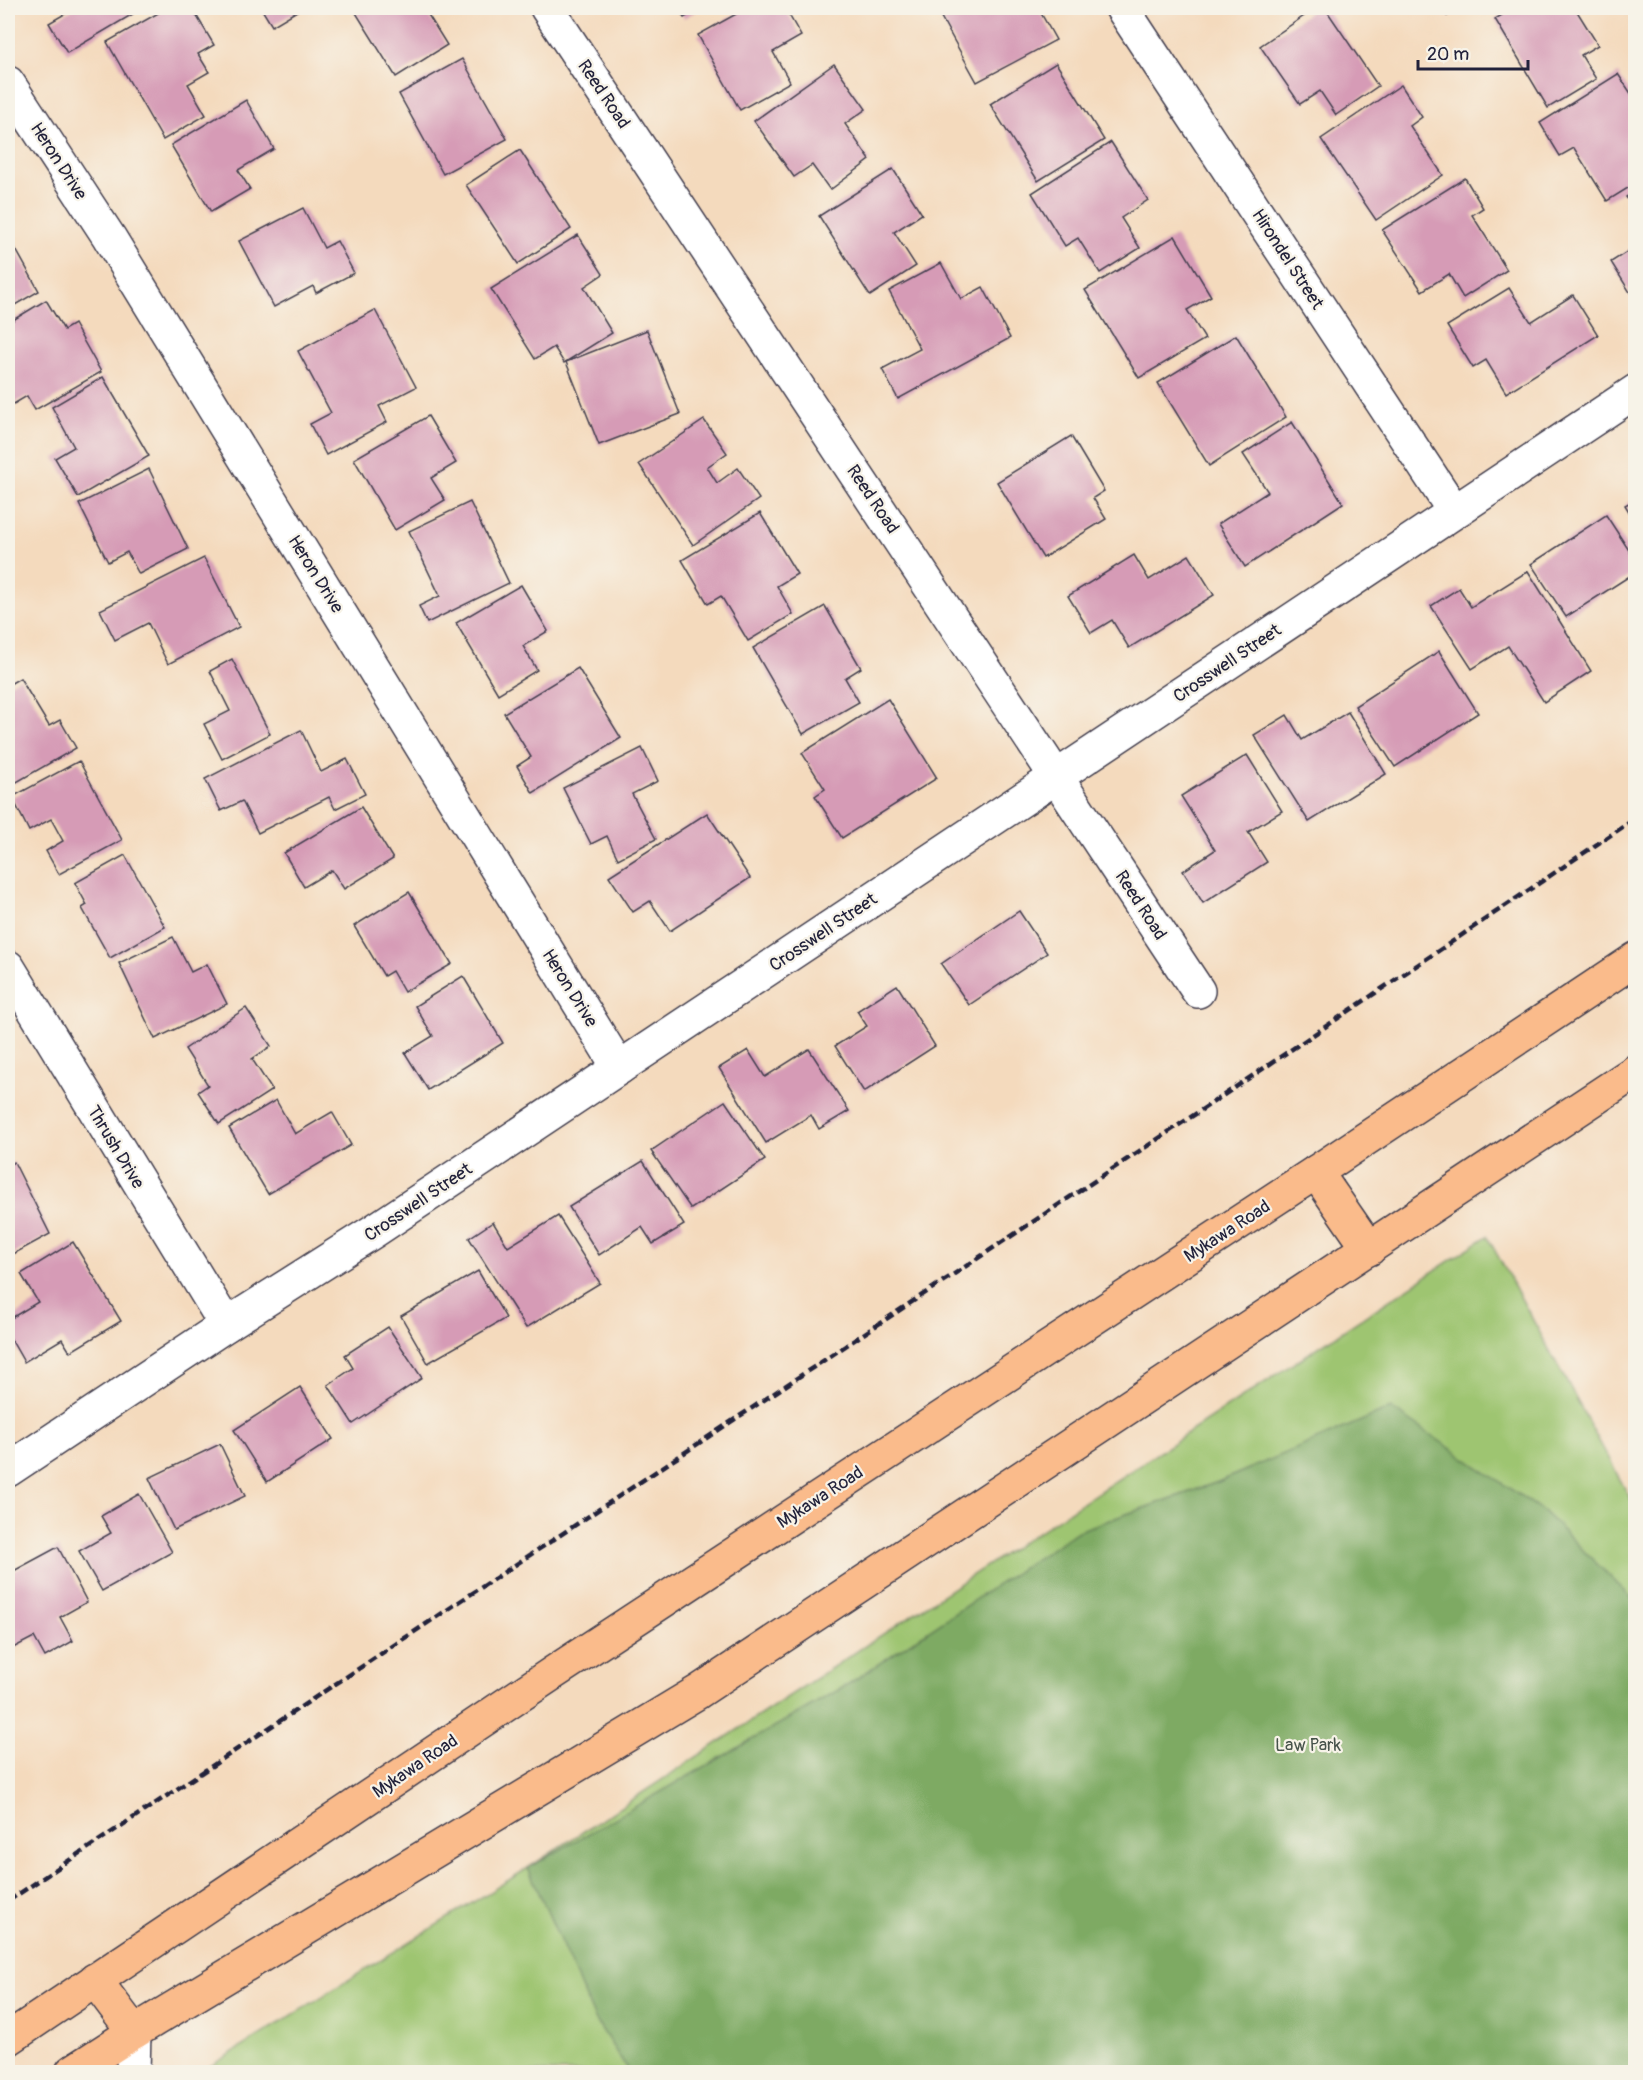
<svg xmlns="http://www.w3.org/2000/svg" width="1643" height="2080" viewBox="0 0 1643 2080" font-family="Pangolin,sans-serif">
<rect width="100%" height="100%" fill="#f7f3e8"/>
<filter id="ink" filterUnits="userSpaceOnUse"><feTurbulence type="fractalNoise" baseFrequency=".0167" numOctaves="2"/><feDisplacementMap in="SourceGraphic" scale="12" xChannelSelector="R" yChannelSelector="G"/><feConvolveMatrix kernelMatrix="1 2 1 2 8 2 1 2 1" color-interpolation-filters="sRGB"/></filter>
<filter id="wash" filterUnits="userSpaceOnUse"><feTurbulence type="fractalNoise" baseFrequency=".008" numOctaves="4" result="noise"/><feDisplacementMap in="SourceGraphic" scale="24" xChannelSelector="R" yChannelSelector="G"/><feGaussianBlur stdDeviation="1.35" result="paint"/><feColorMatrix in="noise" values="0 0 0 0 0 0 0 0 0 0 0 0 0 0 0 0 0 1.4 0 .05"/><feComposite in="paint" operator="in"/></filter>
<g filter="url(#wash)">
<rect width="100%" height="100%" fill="#f4dabd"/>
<!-- green -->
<polygon fill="#9ec571" stroke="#607456" stroke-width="1.5" points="1487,1236 1635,1507 1635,2072 201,2072 528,1868"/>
<!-- forest -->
<polygon fill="#7eaa63" stroke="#50664f" stroke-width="1.5" points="1391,1408 1543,1511 1635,1601 1635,2072 629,2072 595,2019 528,1868 842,1688 1078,1531 1218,1482"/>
<g id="blocks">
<!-- building -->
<g fill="#d69bb6">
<polygon points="75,8 143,8 67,53 49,23"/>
<polygon points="167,8 192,8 214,45 198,54 209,72 188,84 206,115 163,140 107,42"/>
<polygon points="261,8 302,8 272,26"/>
<polygon points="353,8 424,8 447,45 396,77"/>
<polygon points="678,8 701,8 684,18"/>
<polygon points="747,8 785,8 801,36 773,52 790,82 740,110 698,35"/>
<polygon points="936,8 1038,8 1056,40 977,82"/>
<polygon points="1316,8 1325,8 1378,86 1336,115 1320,91 1300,104 1260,46"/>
<polygon points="1442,8 1463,8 1447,16"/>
<polygon points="1514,8 1575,8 1598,45 1581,55 1596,79 1548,108 1495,19"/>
<polygon points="462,59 507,139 443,174 399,94"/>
<polygon points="1056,63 1104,140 1038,181 990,104"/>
<polygon points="834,64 866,109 845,124 870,160 830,190 812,165 794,177 754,121"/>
<polygon points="1618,74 1636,101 1636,147 1633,148 1636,152 1636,183 1607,201 1574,148 1560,156 1540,123"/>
<polygon points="1401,85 1422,117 1410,126 1443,175 1376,220 1321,139"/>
<polygon points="246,100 274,149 238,170 250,189 211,212 171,145"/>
<polygon points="1111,142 1148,200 1121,218 1140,248 1100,273 1078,238 1065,246 1032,193"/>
<polygon points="520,150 571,229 518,264 466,185"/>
<polygon points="893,169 922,214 894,232 916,266 870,296 819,216"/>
<polygon points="1465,178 1483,208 1472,215 1507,270 1463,298 1449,274 1422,291 1382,230"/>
<polygon points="1636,191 1636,212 1626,197"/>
<polygon points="303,208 324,248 337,241 354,273 316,293 313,286 274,307 239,241"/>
<polygon points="8,235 39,291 8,309"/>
<polygon points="578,235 603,274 584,287 612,333 564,363 554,347 535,359 491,289"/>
<polygon points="1175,236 1211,296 1187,310 1205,339 1139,378 1085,290"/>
<polygon points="1636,246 1636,302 1611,262"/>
<polygon points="941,263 961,299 983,287 1010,338 898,399 882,369 920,349 889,291"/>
<polygon points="1509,288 1531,322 1573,295 1598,335 1506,393 1486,360 1473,368 1447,326"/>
<polygon points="46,300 64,330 74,324 101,372 35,410 27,396 12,405 8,398 8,323"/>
<polygon points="375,310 416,387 379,406 387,422 326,455 310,424 331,413 298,351"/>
<polygon points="647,330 680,414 599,445 566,362"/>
<polygon points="1236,335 1286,417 1209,466 1158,383"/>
<polygon points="103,377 149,456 78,497 55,458 74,447 52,407"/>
<polygon points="428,416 456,463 431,478 445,500 395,530 354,459"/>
<polygon points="704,420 727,453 707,467 717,483 738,468 759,499 693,545 639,464"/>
<polygon points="1292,422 1343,503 1245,567 1218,524 1268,492 1243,454"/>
<polygon points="1071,436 1104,491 1093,498 1106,519 1043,558 997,482"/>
<polygon points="149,469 188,549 139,574 127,552 108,562 79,504"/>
<polygon points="1636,499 1636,523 1625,505"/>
<polygon points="470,502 509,583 427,623 419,606 440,596 409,531"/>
<polygon points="760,513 797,574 777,586 793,614 748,641 721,596 708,604 682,560"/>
<polygon points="1606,515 1636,561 1636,572 1566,617 1531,564"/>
<polygon points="1134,555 1149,580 1189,555 1214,595 1129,648 1112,620 1091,633 1068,596"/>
<polygon points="204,558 239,627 168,664 148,623 115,640 100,610"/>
<polygon points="1528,571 1591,671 1544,702 1508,646 1472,669 1431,606 1459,588 1471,607"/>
<polygon points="521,585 548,631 523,646 537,670 498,694 456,623"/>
<polygon points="825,606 861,668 845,678 859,702 803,734 753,648"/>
<polygon points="1439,651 1478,713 1395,767 1355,706"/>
<polygon points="232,659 270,734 222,759 204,724 230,711 210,671"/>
<polygon points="578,668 621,738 533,793 517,766 531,757 504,713"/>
<polygon points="20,678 49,726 60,720 76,748 15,783 8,770 8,685"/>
<polygon points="888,699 937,778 842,838 815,796 825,789 802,753"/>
<polygon points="1348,712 1386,774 1309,822 1254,735 1287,715 1302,740"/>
<polygon points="301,730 321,772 347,759 365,794 335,809 329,797 258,833 242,801 221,811 205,779"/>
<polygon points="642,748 658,781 632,794 656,839 618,859 607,836 591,844 563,788"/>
<polygon points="1247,755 1282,811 1248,832 1267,862 1203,903 1183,871 1215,850 1181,796"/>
<polygon points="79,761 122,840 59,874 46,851 63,841 51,819 29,831 12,797"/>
<polygon points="361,807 393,859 344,889 332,870 304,887 284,853"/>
<polygon points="707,813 750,878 670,931 650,901 633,912 609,876"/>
<polygon points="125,855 165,927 110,958 82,908 87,905 75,883"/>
<polygon points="409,892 452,964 404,992 392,971 384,976 354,926"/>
<polygon points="1019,911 1047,953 969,1005 941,964"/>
<polygon points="173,937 191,972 207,964 227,1004 155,1039 119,963"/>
<polygon points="463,976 503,1043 428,1090 405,1053 433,1036 415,1006"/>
<polygon points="897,985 935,1046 864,1092 835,1046 867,1026 857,1011"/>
<polygon points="246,1008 271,1046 252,1059 272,1090 219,1124 198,1092 208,1085 185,1049"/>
<polygon points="809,1049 849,1111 819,1129 811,1115 766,1143 719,1068 748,1050 765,1077"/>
<polygon points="276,1100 295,1134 332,1112 351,1145 268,1194 229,1128"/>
<polygon points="725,1101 765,1160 691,1209 651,1151"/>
<polygon points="643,1161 684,1225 653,1244 642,1227 599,1255 569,1207"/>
<polygon points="14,1162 50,1234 8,1257 8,1166"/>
<polygon points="558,1216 600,1283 526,1328 469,1238 493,1222 508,1247"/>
<polygon points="73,1242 121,1321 70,1352 62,1339 24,1362 8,1334 8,1320 38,1302 21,1274"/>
<polygon points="478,1271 506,1318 428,1363 401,1316"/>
<polygon points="388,1327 422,1378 353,1424 328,1385 353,1368 345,1355"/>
<polygon points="300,1387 333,1439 267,1482 234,1430"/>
<polygon points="220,1444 245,1496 174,1530 149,1478"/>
<polygon points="139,1494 172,1552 102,1591 79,1551 111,1533 101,1516"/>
<polygon points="58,1547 87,1602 60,1617 73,1641 45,1657 34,1637 13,1648 8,1638 8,1574"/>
</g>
</g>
</g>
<g filter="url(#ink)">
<use href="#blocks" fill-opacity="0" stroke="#423e4e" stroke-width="1.5"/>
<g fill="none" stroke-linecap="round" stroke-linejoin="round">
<!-- minor casing -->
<g stroke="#423e4e" stroke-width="36">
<g id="minor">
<polyline points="547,8 1198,991"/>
<polyline points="1122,8 1454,511"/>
<polyline points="8,83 109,237 619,1068"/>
<polyline points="8,967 226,1325"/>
<polyline points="8,1470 226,1325 374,1231 1636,391"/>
<polyline points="133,2072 134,2032"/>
</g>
</g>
<!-- major casing -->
<g stroke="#423e4e" stroke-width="36">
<g id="major">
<polyline points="1316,1172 1369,1249"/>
<polyline points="95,1980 134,2032"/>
<polyline points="8,2039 553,1673 1316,1172 1636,959"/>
<polyline points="72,2072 134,2032 698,1692 1636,1071"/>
</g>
</g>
<!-- minor -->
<use href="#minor" stroke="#fff" stroke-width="33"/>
<!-- major -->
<use href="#major" stroke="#fabb8b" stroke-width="33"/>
<!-- rail -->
<polyline stroke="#22223b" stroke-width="4.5" stroke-dasharray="9 4.5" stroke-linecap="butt" points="8,1901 1197,1113 1636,818"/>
</g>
</g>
<g text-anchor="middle" stroke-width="4.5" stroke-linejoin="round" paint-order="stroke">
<!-- street labels -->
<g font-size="18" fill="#22223b" stroke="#f7f3e8">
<text transform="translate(604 94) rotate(56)" y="6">Reed Road</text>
<text transform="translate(59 161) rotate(57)" y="6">Heron Drive</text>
<text transform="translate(1288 259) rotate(57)" y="6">Hirondel Street</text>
<text transform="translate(873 499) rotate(56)" y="6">Reed Road</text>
<text transform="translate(316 574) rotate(58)" y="6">Heron Drive</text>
<text transform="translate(1227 663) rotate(-34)" y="6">Crosswell Street</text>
<text transform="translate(1141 905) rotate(57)" y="6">Reed Road</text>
<text transform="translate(823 932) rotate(-34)" y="6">Crosswell Street</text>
<text transform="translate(570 988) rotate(58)" y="6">Heron Drive</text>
<text transform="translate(116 1147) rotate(59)" y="6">Thrush Drive</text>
<text transform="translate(418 1202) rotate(-34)" y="6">Crosswell Street</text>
<text transform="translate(1227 1231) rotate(-33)" y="6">Mykawa Road</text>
<text transform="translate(820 1497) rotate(-33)" y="6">Mykawa Road</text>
<text transform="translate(415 1766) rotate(-34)" y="6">Mykawa Road</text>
</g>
<!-- park labels -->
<g font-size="18" fill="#47534b" stroke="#f7f3e8">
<text x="1308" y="1751">Law Park</text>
</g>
</g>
<!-- margin -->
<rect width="1643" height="2080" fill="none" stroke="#f7f3e8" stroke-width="30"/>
<!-- scale -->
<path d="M1418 60v9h110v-9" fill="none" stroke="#22223b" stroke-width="3"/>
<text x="1427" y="60" font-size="18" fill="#22223b" stroke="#f7f3e8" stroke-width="4.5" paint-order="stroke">20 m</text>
</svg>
